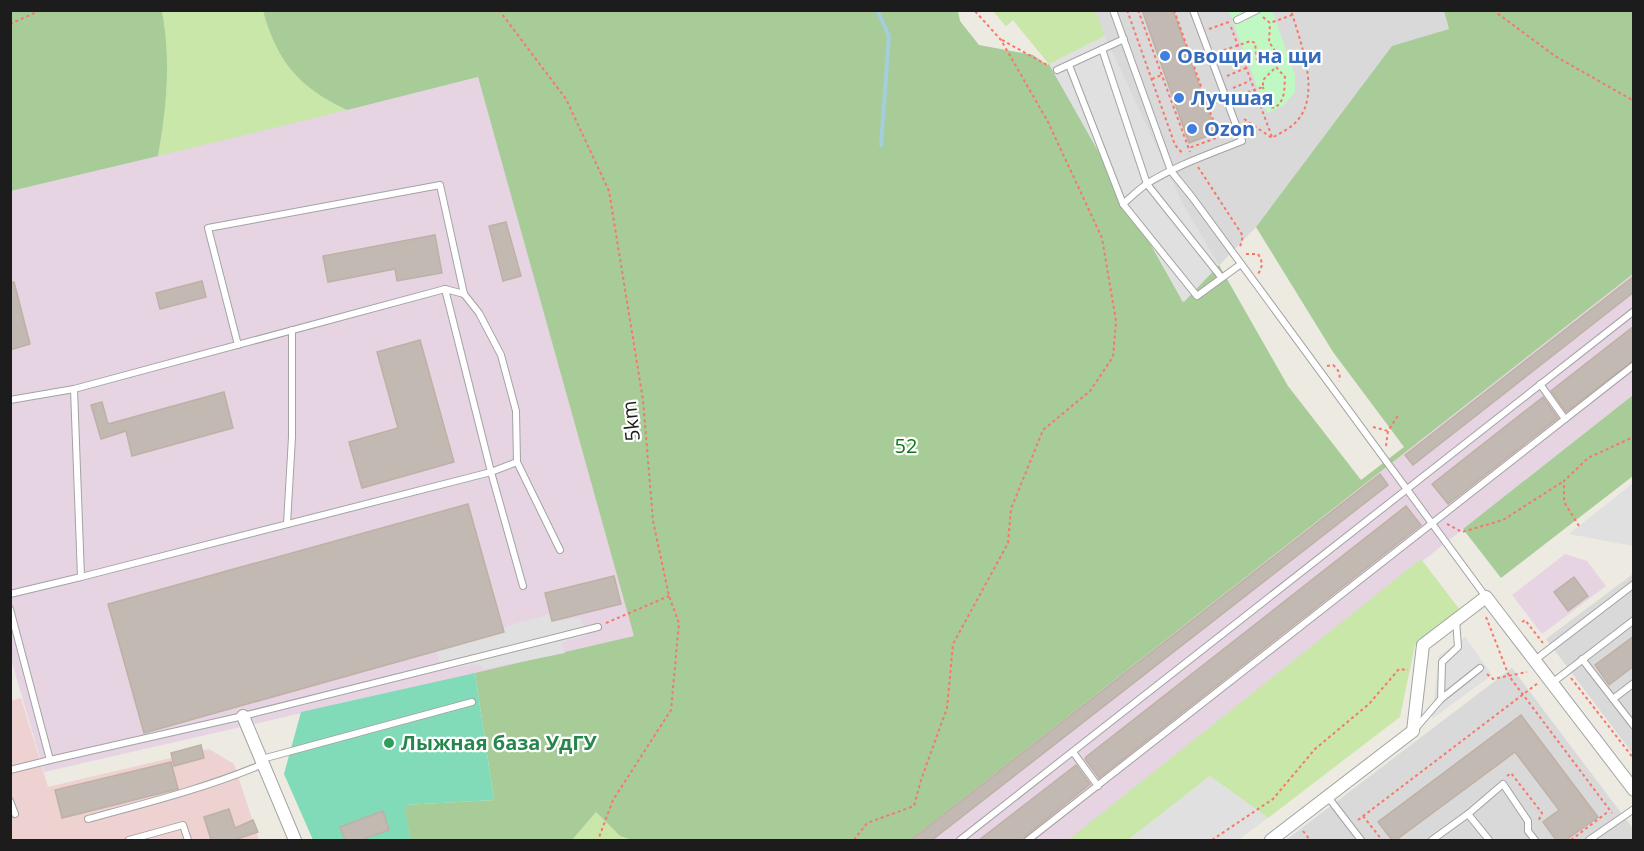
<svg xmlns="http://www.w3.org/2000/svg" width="1644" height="851" viewBox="0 0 1644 851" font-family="'Open Sans',sans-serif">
<rect width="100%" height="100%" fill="#edeae2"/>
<!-- residential -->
<g fill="#dad9d9">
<polygon points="1444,10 1449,29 1392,47 1256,227 1184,302 1049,64 1013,20 1006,26 993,11"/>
<polygon points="1633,574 1633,754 1546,639"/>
<polygon points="1512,668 1634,830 1633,840 1286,840"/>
</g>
<!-- commercial -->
<polygon fill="#eed2d1" points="21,698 48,787 209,749 234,764 259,840 11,840 10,701"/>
<!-- industrial -->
<g fill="#e6d4e3">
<polygon points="478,77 635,637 44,772 11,659 10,191"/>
<polygon points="1633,274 1633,395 1069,840 910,840"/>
<polygon points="1565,554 1587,561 1606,586 1542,634 1512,595"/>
</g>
<!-- grass -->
<g fill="#c8e7a8">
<path d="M 162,11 L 263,11 C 277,59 300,89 347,110 L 158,156 C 167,105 171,61 162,11 Z"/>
<polygon points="993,11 1095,11 1105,36 1049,64 1013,20 1006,26"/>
<polygon points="1421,559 1460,610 1415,645 1400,717 1268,818 1210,776 1128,840 1068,840"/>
<polygon points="596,812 620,836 632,840 572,840"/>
</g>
<!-- forest -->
<g fill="#a7cc98">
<path d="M 10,11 L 162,11 C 171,61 167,105 158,156 L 11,191 Z"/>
<path d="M 263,11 L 958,11 L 960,21 L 979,45 L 1033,55 L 1047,65 L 1049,64 L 1183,302 L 1219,265 L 1288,386 L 1361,480 L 1404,447 L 1333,352 L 1256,227 L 1392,46 L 1449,29 L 1444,11 L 1633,11 L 1633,274 L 910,840 L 632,840 L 620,836 L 596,812 L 572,840 L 410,840 L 404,805 L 494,800 L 475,673 L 634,636 L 478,77 L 347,110 C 299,88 277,61 263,11 Z"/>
<polygon points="1633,395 1633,476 1501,578 1463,529"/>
</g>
<!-- park -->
<polygon fill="#bff8c3" points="1229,11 1272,11 1295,75 1295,92 1283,106 1267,113"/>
<!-- pitch -->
<polygon fill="#81dbb8" points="475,673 494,800 405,805 410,840 313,840 284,774 301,712"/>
<!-- parking -->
<g fill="#e0e0e0">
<polygon points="1105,36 1182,202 1219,265 1184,302 1049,64"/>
<polygon points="1633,483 1633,546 1569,534 1579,526"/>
<polygon points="554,613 559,621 580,618 587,635 562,643 565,653 484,669 477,664 442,670 435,646"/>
<polygon points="1465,637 1492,675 1432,719 1439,656"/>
<polygon points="1210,776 1268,818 1238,840 1128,840"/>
</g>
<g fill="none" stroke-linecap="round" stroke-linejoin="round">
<!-- stream -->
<polyline stroke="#a3cedb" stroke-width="4" points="877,10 889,36 881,145"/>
</g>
<!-- building -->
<g fill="#c2b9b2" stroke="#bfb0a5" stroke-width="1.5">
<polygon points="1142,10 1173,10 1216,133 1189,143"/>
<polygon points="506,222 521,276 503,281 489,226"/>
<polygon points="435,235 442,273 397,281 395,269 328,282 323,256"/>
<polygon points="1634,276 1634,292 1413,465 1405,455"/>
<polygon points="202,281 206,297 160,309 156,293"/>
<polygon points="10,282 14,282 30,344 10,350"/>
<polygon points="1634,326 1634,360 1566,412 1551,391"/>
<polygon points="420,340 454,462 362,488 349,442 398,428 377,352"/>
<polygon points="224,392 233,428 132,456 126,431 101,439 91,405 102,402 108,424"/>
<polygon points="1543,397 1558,418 1448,504 1432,484"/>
<polygon points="1380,474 1388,485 932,840 911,840"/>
<polygon points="468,504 504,632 144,733 108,604"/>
<polygon points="1406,506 1421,525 1099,778 1085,759 1086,757"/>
<polygon points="614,576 621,604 552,621 545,593"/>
<polygon points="1574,577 1588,596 1568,611 1554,592"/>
<polygon points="1634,636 1634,666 1609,685 1595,665"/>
<polygon points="1521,715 1598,817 1566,840 1556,840 1543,822 1559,810 1515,752 1396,840 1392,840 1378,822"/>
<polygon points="201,745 204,758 174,766 171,753"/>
<polygon points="171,762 178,789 62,818 55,790"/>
<polygon points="1076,765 1090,784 1023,838 1020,840 979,840"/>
<polygon points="229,809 235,828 253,820 258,832 234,840 211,840 204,817"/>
<polygon points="383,811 389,830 360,840 345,840 340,827"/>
</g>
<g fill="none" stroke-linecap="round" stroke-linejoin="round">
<!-- lane casing -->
<g stroke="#a3a3a3" stroke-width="8">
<g id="lane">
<polyline points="1113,10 1171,171 1192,197 1486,597"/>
<path d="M 1193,10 L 1242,141 C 1210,154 1177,165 1148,183 C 1139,189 1131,197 1123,204 L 1197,296 L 1241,264"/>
<polyline points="1237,20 1257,10"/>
<polyline points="1102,49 1147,184 1221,277"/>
<polyline points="1069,65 1123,204"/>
<polyline points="1057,70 1124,39"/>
<polyline points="445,289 464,294 479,313 501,355 516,411 517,462 560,550"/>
<polyline points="238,345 208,228 440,185 464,294"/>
<polyline points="1540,384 1565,419"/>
<polyline points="10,400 74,389"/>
<polyline points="287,524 292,437 292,330"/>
<polyline points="81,577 491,472 523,586"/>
<polyline points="10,594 81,577 74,389 445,289 491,472 517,462"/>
<polyline points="10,609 50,760 243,716 598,627"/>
<polyline points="1582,659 1613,699 1634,683"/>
<polyline points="1535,660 1634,584"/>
<polyline points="1552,683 1634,620"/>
<polyline points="1441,699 1480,668"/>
<polyline points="1613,699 1634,726"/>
<polyline points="1415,729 1441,699 1442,662 1458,647 1456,620"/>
<polyline points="1073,752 1098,786"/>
<polyline points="262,759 472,702"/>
<polyline points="10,770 50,760"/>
<polyline points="1328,797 1361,840"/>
<polyline points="10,801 15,814"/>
<polyline points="1468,814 1503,784 1528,821 1528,831 1535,840"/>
<path d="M 88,819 C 147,803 206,788 263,764"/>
<polyline points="129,840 183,825 188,840"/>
<polyline points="960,840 1634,311"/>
<polyline points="1028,840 1634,365"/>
<polyline points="1432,840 1468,814 1489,840"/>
<polyline points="1589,840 1634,809"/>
</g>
</g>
<!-- street casing -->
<g stroke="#a3a3a3" stroke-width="14">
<g id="street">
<polyline points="243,716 295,840"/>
<polyline points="1271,840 1413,731 1423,645 1486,597 1634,790"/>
</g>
</g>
<!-- path -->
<g stroke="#f6786a" stroke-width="2" stroke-dasharray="3 3" stroke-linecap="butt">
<polyline points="499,10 566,99 609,191 643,400 653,521 669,596 679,623 671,710 613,800 598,840"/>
<polyline points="1127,10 1175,145 1183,154"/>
<polyline points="1138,10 1190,152"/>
<polyline points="1174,10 1219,137 1189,148"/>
<polyline points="1493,10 1555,56 1634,101"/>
<polyline points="1263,17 1270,23 1292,15"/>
<polyline points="10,24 41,10"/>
<polyline points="1231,27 1272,137"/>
<polyline points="1209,29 1229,22"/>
<polyline points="1002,40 1049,66"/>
<polyline points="1218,52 1251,41 1255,43 1257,60 1276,52 1269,42 1270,23"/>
<polyline points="1227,76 1246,68"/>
<polyline points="1152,79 1162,75"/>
<polyline points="1233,88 1250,81"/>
<path d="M 1236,96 L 1263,87 L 1263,80 L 1276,67 L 1285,77 C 1284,89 1286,99 1275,108 L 1269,107 L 1263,87"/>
<polyline points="1205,98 1216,93"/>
<polyline points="1237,105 1257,98"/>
<polyline points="1208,106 1219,102"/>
<path d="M 1244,119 L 1272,138 C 1280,133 1289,129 1295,123 C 1323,96 1300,42 1291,10"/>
<polyline points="1198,167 1243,236 1240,247"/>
<path d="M 1246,254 L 1258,254 C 1263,262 1263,266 1258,274"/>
<path d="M 1327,366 L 1333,365 C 1338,369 1341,374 1339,381"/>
<polyline points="1373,427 1388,431"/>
<polyline points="1386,446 1388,431 1399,414"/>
<polyline points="1447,524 1462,532 1503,520 1564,481"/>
<polyline points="1579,526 1564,502 1564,481 1588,458 1629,439 1634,438"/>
<polyline points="1486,617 1509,676 1612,813"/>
<polyline points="1522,622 1525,620 1543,643"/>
<polyline points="606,623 669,596"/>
<polyline points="1487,674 1493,679 1527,672"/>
<polyline points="1571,678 1634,759"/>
<polyline points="1507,776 1511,773 1542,813 1538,822"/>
<polyline points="1363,816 1382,840"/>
<polyline points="1358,820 1538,683"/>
<polyline points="1303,831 1310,840"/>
<polyline points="854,840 867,823 914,806 921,780 947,708 953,644 1008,543 1011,509 1043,430 1090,391 1113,357 1116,321 1102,238 1048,122 1001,40 974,10"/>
<polyline points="1212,840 1273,799 1315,749 1369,704 1399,669 1408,670"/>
<polyline points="1571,840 1609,811"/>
</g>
<!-- lane -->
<use href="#lane" stroke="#fff" stroke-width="6"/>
<!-- street -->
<use href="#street" stroke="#fff" stroke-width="12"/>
</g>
<!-- markers -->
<g fill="#3f7fe0" stroke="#fff" stroke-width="2">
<circle cx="1165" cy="56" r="6"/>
<circle cx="1179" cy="98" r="6"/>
<circle cx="1192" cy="129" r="6"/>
</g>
<circle fill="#2e9e5b" stroke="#fff" stroke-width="2" cx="389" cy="743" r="6"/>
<g text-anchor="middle" stroke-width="4.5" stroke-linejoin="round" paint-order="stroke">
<!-- shop labels -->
<g font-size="20" font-weight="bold" fill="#366cbe" stroke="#fff" text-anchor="start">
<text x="1177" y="63">Овощи на щи</text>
<text x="1191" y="105">Лучшая</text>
<text x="1204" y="136">Ozon</text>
</g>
<!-- street labels -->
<g font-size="20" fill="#1c1c1c" stroke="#fff">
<text transform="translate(631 421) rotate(-96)" y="7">5km</text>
</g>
<!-- park labels -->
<g font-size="20" fill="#0e7716" stroke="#fff">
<text x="906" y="453">52</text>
</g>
<!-- leisure labels -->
<g font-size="20" font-weight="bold" fill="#27864d" stroke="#fff" text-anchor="start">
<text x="401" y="750">Лыжная база УдГУ</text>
</g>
</g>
<!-- border -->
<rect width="1644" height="851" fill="none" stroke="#1c1c1c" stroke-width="24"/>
</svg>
